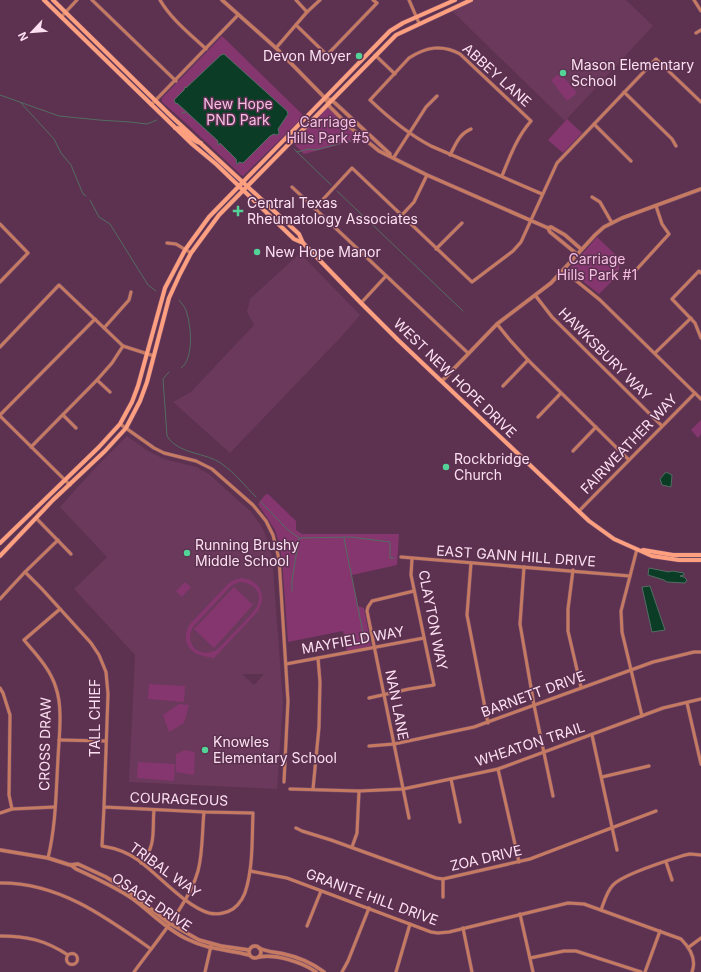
<svg xmlns="http://www.w3.org/2000/svg" width="701" height="972" viewBox="0 0 701 972" font-family="Inter,sans-serif">
<rect width="100%" height="100%" fill="#5d3150"/>
<!-- built -->
<g fill="#6b395c" fill-rule="evenodd">
<polygon points="473,0 626,0 653,26 565,121 452,11"/>
<polygon points="300,253 360,315 341,337 230,453 173,402 191,392 254,325 247,312 250,299"/>
<path d="M 127,436 L 148,451 L 164,459 L 196,467 L 209,474 L 251,512 L 262,527 L 265,534 L 272,556 L 283,702 L 277,789 L 129,782 L 135,655 L 74,589 L 107,557 L 60,507 L 97,466 ZM 242,674 L 264,674 L 254,685 Z"/>
</g>
<!-- green -->
<g fill="#85366f" fill-rule="evenodd">
<polygon points="222,36 304,116 243,176 241,175 187,124 162,102 162,98"/>
<polygon points="560,73 577,93 567,101 551,80"/>
<polygon points="328,108 361,139 304,154 293,143 325,109"/>
<polygon points="567,119 582,133 563,153 548,140"/>
<polygon points="597,237 619,258 619,274 599,294 570,271 569,269"/>
<polygon points="701,420 701,434 698,438 691,430"/>
<polygon points="268,494 296,521 296,530 302,534 399,534 397,565 352,575 358,606 364,608 371,646 347,652 343,631 288,642 282,560 279,543 275,530 258,504 265,495"/>
<path d="M 242,578 C 260,580 267,596 258,611 L 213,659 L 211,657 C 191,656 179,642 190,624 L 228,584 L 234,580 ZM 239,582 C 250,582 263,590 258,604 C 254,614 227,639 218,649 C 201,660 183,645 193,627 L 231,586 Z"/>
<polygon points="185,582 191,587 182,597 176,591"/>
<polygon points="234,587 253,605 214,648 194,629"/>
<polygon points="149,684 185,686 184,702 148,699"/>
<polygon points="179,704 189,705 184,723 169,732 163,715"/>
<polygon points="185,750 195,752 194,775 176,772 176,754"/>
<polygon points="138,762 175,764 174,781 137,778"/>
</g>
<!-- water -->
<g fill="#0a3c26" stroke="#536d63">
<polygon points="224,54 287,111 288,114 278,129 279,133 277,135 274,134 270,136 243,163 239,162 238,164 237,164 236,159 220,143 219,145 218,144 218,141 177,103 176,104 174,100 184,90 185,87 186,88 221,55"/>
<polygon points="666,472 672,475 671,487 662,485 660,479"/>
<polygon points="649,568 669,572 672,571 684,573 684,575 680,576 684,577 687,580 685,583 667,582 664,580 648,575"/>
<polygon points="650,586 665,630 652,632 642,587"/>
</g>
<g fill="none" stroke-linecap="round" stroke-linejoin="round">
<!-- stream -->
<g stroke="#536d63" stroke-width="1">
<polyline points="0,95 59,116 99,120 130,122 147,124 157,120"/>
<polyline points="21,103 54,139 61,153 71,165 83,194 86,196"/>
<polyline points="182,113 186,112"/>
<polyline points="294,149 331,185"/>
<polyline points="297,152 309,149 315,150 354,140"/>
<polyline points="337,191 463,311"/>
<polyline points="90,200 99,217 110,224 148,285 156,291"/>
<path d="M 179,300 C 181,303 183,305 185,308 C 191,321 195,359 181,368"/>
<path d="M 169,372 L 163,379 L 167,436 C 179,455 206,452 222,464 C 235,473 245,486 256,497"/>
<polyline points="260,501 288,530 298,537"/>
<polyline points="299,538 351,537 390,542 390,558 394,558"/>
<polyline points="344,538 364,638 366,642"/>
<polyline points="292,591 292,580 299,538"/>
</g>
<!-- minor casing -->
<g stroke="#7a506d" stroke-width="4">
<g id="minor">
<polyline points="92,0 176,81"/>
<path d="M 160,0 C 171,19 190,34 206,49"/>
<polyline points="296,0 307,12"/>
<polyline points="409,0 419,23"/>
<polyline points="694,0 701,11"/>
<polyline points="61,17 77,0"/>
<polyline points="296,25 327,55 377,3 373,0"/>
<polyline points="696,33 701,30"/>
<polyline points="276,48 307,12 320,0"/>
<polyline points="375,55 395,74"/>
<polyline points="624,92 672,139 676,146"/>
<polyline points="151,105 238,15"/>
<polyline points="594,124 631,161"/>
<path d="M 450,155 C 456,144 459,134 471,129"/>
<polyline points="394,157 426,107 437,96"/>
<path d="M 502,176 C 510,156 517,137 531,121 L 460,54 C 442,44 426,47 409,58 L 370,100 C 389,118 408,134 431,146 L 542,194"/>
<polyline points="292,187 468,353"/>
<polyline points="592,197 600,202 612,223"/>
<polyline points="315,208 352,168 472,282 513,251 521,242 557,163 656,59 701,102"/>
<polyline points="402,215 414,202 427,175"/>
<polyline points="0,224 28,253 0,282"/>
<polyline points="167,243 176,244 191,253"/>
<polyline points="436,249 462,223"/>
<polyline points="637,269 669,234 662,224 656,206"/>
<polyline points="563,270 600,300 701,399"/>
<polyline points="701,273 699,271 672,299 695,323 701,338"/>
<polyline points="535,295 552,317 662,426"/>
<polyline points="361,303 386,276"/>
<polyline points="497,324 509,339 528,360 629,460"/>
<polyline points="104,328 129,300 131,292"/>
<polyline points="0,347 59,285 123,346 154,356"/>
<polyline points="655,353 691,318"/>
<polyline points="97,380 110,392"/>
<polyline points="503,386 528,360"/>
<polyline points="0,415 95,319"/>
<polyline points="63,415 76,428"/>
<polyline points="0,416 70,485"/>
<polyline points="538,417 561,393"/>
<polyline points="120,424 154,448 164,453 196,461 212,469 253,505 266,521 273,535 279,559 288,701 284,782"/>
<polyline points="31,447 97,380 112,363 123,346"/>
<polyline points="573,451 596,427"/>
<polyline points="579,511 695,393"/>
<polyline points="36,518 71,554"/>
<polyline points="637,549 621,611 622,632 642,716"/>
<polyline points="401,557 630,576"/>
<polyline points="471,563 467,615 488,723"/>
<polyline points="524,567 520,624 534,705 553,796"/>
<polyline points="573,570 568,609 568,631 581,687"/>
<path d="M 25,572 L 42,589 L 91,643 L 99,655 L 106,672 L 108,694 L 104,807 L 102,846 C 115,848 127,852 138,860 C 159,875 185,906 209,913 C 217,915 227,913 233,909 C 241,903 245,895 247,886 C 253,863 252,837 253,813 L 204,812 L 104,807"/>
<polyline points="0,599 25,572 58,540"/>
<polyline points="286,664 424,638"/>
<polyline points="0,688 3,693 10,715 9,795 12,809"/>
<polyline points="369,698 409,689 434,685 411,575 412,559"/>
<polyline points="687,703 701,764"/>
<polyline points="592,735 617,850"/>
<polyline points="59,740 106,741"/>
<polyline points="369,746 394,744 474,727 653,662 694,652 701,652"/>
<polyline points="498,769 519,862"/>
<polyline points="602,777 649,766"/>
<polyline points="451,779 460,822"/>
<polyline points="290,789 359,791 403,789 498,769 663,708 701,699"/>
<polyline points="313,789 319,727 320,682 318,658"/>
<polyline points="0,813 12,809 55,807"/>
<polyline points="409,818 367,611 368,607 372,601 414,591"/>
<polyline points="296,828 302,831 331,840 436,878 443,879 530,859 656,811"/>
<polyline points="352,847 357,833 359,791"/>
<path d="M 48,858 C 56,825 56,792 58,758 C 59,737 63,708 56,688 C 51,670 36,654 24,640 L 60,609"/>
<polyline points="666,862 672,880"/>
<path d="M 141,863 C 157,846 152,830 154,810"/>
<path d="M 250,871 L 287,878 L 431,932 L 438,933 L 449,932 L 568,903 L 584,904 L 681,939 C 690,948 697,959 692,972"/>
<polyline points="443,879 443,897"/>
<path d="M 0,883 C 58,882 106,917 151,949"/>
<path d="M 601,910 C 604,902 607,891 613,885 C 623,874 669,860 685,855 L 690,854 L 701,855"/>
<polyline points="520,914 533,972"/>
<polyline points="307,926 321,891"/>
<polyline points="463,928 472,972"/>
<path d="M 0,936 C 27,936 45,940 68,955"/>
<polyline points="689,947 701,938"/>
<circle cx="72" cy="959" r="5.5"/>
<polyline points="530,958 564,951 576,951 641,972"/>
<path d="M 134,972 C 154,944 189,904 198,871 C 203,852 202,831 204,812"/>
<polyline points="205,972 211,946"/>
<polyline points="342,972 348,961 369,908"/>
<polyline points="396,972 410,924"/>
<polyline points="645,972 660,931"/>
</g>
</g>
<!-- tertiary casing -->
<g stroke="#7a506d" stroke-width="4.5">
<g id="tertiary">
<polyline points="222,0 276,48 325,98 330,107 351,128 379,151 427,175 548,228 550,232 577,254"/>
<polyline points="325,98 331,100 335,103 390,154"/>
<polyline points="548,228 551,227 565,235 581,249"/>
<polyline points="442,381 497,324 551,283 595,235 604,227 622,218 701,189"/>
<polyline points="0,850 48,858 70,865 78,864 106,877 124,888 169,923 199,940 221,946 249,950"/>
<path d="M 71,865 L 76,869 C 96,878 115,887 133,899 C 152,913 166,929 187,939 C 209,950 226,949 249,955"/>
<circle cx="255" cy="952" r="6"/>
<path d="M 259,948 C 267,952 275,952 284,954 C 298,957 312,963 324,972"/>
<path d="M 259,957 C 276,954 302,962 316,972"/>
</g>
</g>
<!-- secondary casing -->
<g stroke="#7a506d" stroke-width="5">
<g id="secondary">
<polyline points="44,0 192,144 216,164 294,239 303,243"/>
<polyline points="53,0 171,116 299,234 303,243 361,303 398,340 589,521 614,539 652,556 679,560 701,560"/>
<path d="M 175,128 C 185,127 190,142 201,143"/>
<polyline points="0,543 99,447 120,424 132,402 138,386 165,288 185,250 209,217 390,31 403,23 455,0"/>
<polyline points="643,550 673,555 701,555"/>
<polyline points="0,556 53,500 105,451 126,428 140,401 147,382 169,298 180,274 191,253 219,215 396,35 471,0"/>
</g>
</g>
<!-- minor -->
<use href="#minor" stroke="#c57a61" stroke-width="3"/>
<!-- tertiary -->
<use href="#tertiary" stroke="#c57a61" stroke-width="3.5"/>
<!-- secondary -->
<use href="#secondary" stroke="#fea07f" stroke-width="4"/>
</g>
<!-- markers -->
<g fill="#53d397" stroke="#5d3150" stroke-width="1.5">
<circle cx="359" cy="56" r="4"/>
<circle cx="563" cy="73" r="4"/>
<path d="M236 205h4v4h4v4h-4v4h-4v-4h-4v-4h4z"/>
<circle cx="257" cy="252" r="4"/>
<circle cx="446" cy="467" r="4"/>
<circle cx="187" cy="553" r="4"/>
<circle cx="205" cy="750" r="4"/>
</g>
<g text-anchor="middle" stroke-width="3" stroke-linejoin="round" paint-order="stroke">
<!-- poi labels -->
<g font-size="14" fill="#fce0f1" stroke="#5d3150" text-anchor="start">
<text x="351" y="61" text-anchor="end">Devon Moyer</text>
<text x="571" y="70">Mason Elementary<tspan x="571" dy="16">School</tspan></text>
<text x="247" y="208">Central Texas<tspan x="247" dy="16">Rheumatology Associates</tspan></text>
<text x="265" y="257">New Hope Manor</text>
<text x="454" y="464">Rockbridge<tspan x="454" dy="16">Church</tspan></text>
<text x="195" y="550">Running Brushy<tspan x="195" dy="16">Middle School</tspan></text>
<text x="213" y="747">Knowles<tspan x="213" dy="16">Elementary School</tspan></text>
</g>
<!-- street labels -->
<g font-size="14" fill="#fce0f1" stroke="#5d3150">
<text transform="translate(497 75) rotate(42)" y="5">ABBEY LANE</text>
<text transform="translate(605 354) rotate(45)" y="5">HAWKSBURY WAY</text>
<text transform="translate(455 378) rotate(44)" y="5">WEST NEW HOPE DRIVE</text>
<text transform="translate(629 444) rotate(-46)" y="5">FAIRWEATHER WAY</text>
<text transform="translate(516 556) rotate(4)" y="5">EAST GANN HILL DRIVE</text>
<text transform="translate(433 620) rotate(79)" y="5">CLAYTON WAY</text>
<text transform="translate(353 640) rotate(-10)" y="5">MAYFIELD WAY</text>
<text transform="translate(533 694) rotate(-20)" y="5">BARNETT DRIVE</text>
<text transform="translate(397 705) rotate(79)" y="5">NAN LANE</text>
<text transform="translate(95 718) rotate(-90)" y="5">TALL CHIEF</text>
<text transform="translate(45 744) rotate(-89)" y="5">CROSS DRAW</text>
<text transform="translate(530 744) rotate(-18)" y="5">WHEATON TRAIL</text>
<text transform="translate(179 799) rotate(2)" y="5">COURAGEOUS</text>
<text transform="translate(486 858) rotate(-13)" y="5">ZOA DRIVE</text>
<text transform="translate(165 870) rotate(36)" y="5">TRIBAL WAY</text>
<text transform="translate(372 897) rotate(20)" y="5">GRANITE HILL DRIVE</text>
<text transform="translate(152 902) rotate(34)" y="5">OSAGE DRIVE</text>
</g>
<!-- park labels -->
<g font-size="14" fill="#f6bfe3" stroke="#5d3150">
<text x="238" y="109">New Hope<tspan x="238" dy="16">PND Park</tspan></text>
<text x="328" y="127">Carriage<tspan x="328" dy="16">Hills Park #5</tspan></text>
<text x="597" y="264">Carriage<tspan x="597" dy="16">Hills Park #1</tspan></text>
</g>
</g>
<!-- north arrow -->
<g transform="translate(32 32) rotate(244)" stroke="#5d3150" stroke-width="3" paint-order="stroke">
<path d="M0-3L7 15L0 10L-7 15Z" fill="#fce0f1"/>
<text y="-6" font-size="11" font-weight="bold" text-anchor="middle" fill="#fce0f1">N</text>
</g>
</svg>
